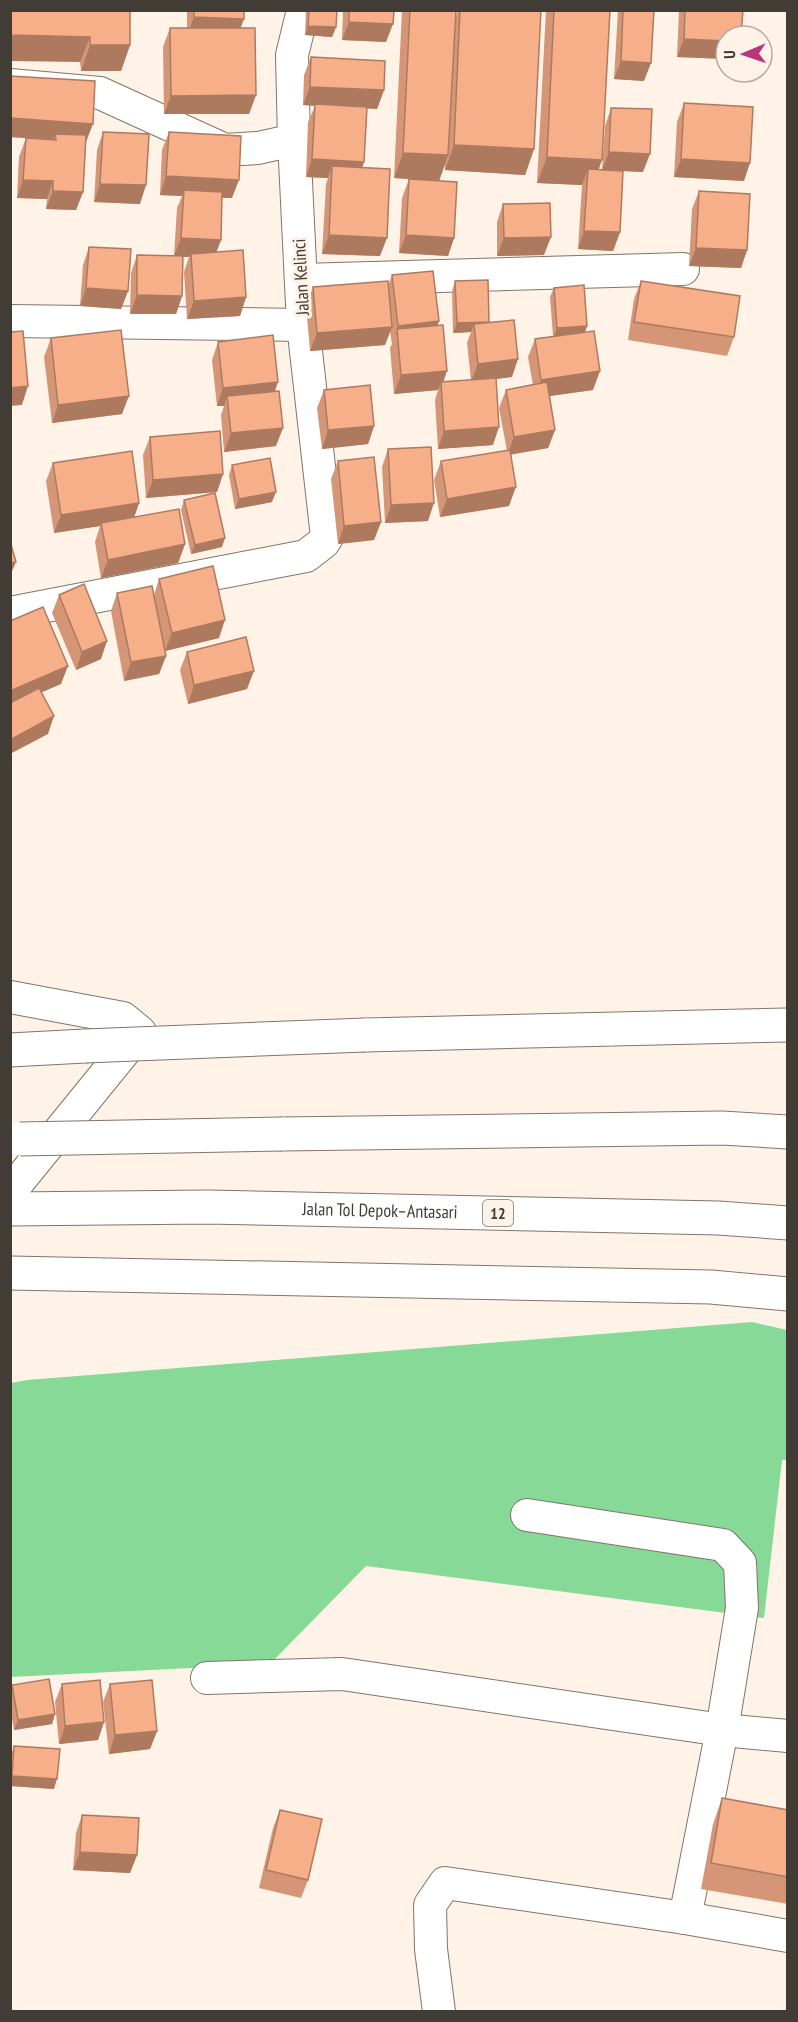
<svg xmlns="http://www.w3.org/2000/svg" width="798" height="2022" viewBox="0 0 798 2022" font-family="'PT Sans Narrow',sans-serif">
<rect width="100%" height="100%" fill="#fff3e8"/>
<!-- forest -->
<polygon fill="#86d996" points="752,1322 787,1330 787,1460 782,1460 764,1618 366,1566 270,1664 11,1677 11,1383 27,1380"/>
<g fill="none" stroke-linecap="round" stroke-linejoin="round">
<!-- minor casing -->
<g stroke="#827469" stroke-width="34">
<g id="minor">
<polyline points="10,85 100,93 225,150 258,148 294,140"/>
<polyline points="301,280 683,269"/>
<polyline points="10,321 303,325 294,140 292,55 303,10"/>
<polyline points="10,613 306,556 324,542 327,537 303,325"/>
<polyline points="10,997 123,1018 140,1032 10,1192"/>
<polyline points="527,1515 723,1545 740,1563 742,1608 722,1730 788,1736"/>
<polyline points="207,1678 342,1674 722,1730 685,1918"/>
<polyline points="439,2012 431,1949 430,1905 445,1883 685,1918 788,1936"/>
</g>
</g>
<!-- motorway casing -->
<g stroke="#827469" stroke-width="35">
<g id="motorway">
<polyline points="365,1035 788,1025"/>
<polyline points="10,1050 85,1046"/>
<polyline points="282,1134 722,1128 788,1132"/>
<path id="s1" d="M 10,1209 L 208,1207 L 718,1218 L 788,1223"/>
<polyline points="10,1273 711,1287 788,1294"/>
</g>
</g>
<!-- minor -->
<use href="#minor" stroke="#fff" stroke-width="32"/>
<!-- motorway -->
<use href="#motorway" stroke="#fff" stroke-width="33"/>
<!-- motorway-bridge casing -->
<g stroke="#827469" stroke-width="35" stroke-linecap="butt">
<g id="motorway-bridge">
<polyline points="85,1046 365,1035"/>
<polyline points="20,1139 282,1134"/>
</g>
</g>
<!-- motorway-bridge -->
<use href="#motorway-bridge" stroke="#fff" stroke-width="33"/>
</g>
<!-- wall -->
<g fill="#d49676">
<polygon points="10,10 130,45 121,71 81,71 80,62"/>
<polygon points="187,10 244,10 241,28 256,95 249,114 164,114 163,47 170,28 187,28"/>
<polygon points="306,10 337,10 336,27 332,37 305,35"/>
<polygon points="343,10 394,10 386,42 342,40"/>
<polygon points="402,10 456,10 455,19 458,10 541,10 534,149 525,175 445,170 445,165 439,181 394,178"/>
<polygon points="546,10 610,10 599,169 602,170 605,126 611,108 643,172 623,171 620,232 613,251 578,249 582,185 537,183"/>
<polygon points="618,10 654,10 644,81 614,79"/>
<polygon points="679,10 743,10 726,36 726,59 677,57"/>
<polygon points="311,57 384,90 377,109 367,108 364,162 362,167 380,256 322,254 326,184 328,178 306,177 308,122 315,106 303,105 304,75"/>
<polygon points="10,76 86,142 83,192 76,210 46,209 47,199 17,198 19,157 26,138 28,138 10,137"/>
<polygon points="684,103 744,181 674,177 677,122"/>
<polygon points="103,132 140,204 94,202 97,150"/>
<polygon points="169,132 232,198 222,198 216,252 246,297 240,316 187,319 184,272 189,257 183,257 182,296 176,314 130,314 131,273 137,255 174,256 177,208 182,196 160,195 162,150"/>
<polygon points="409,179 454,238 448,256 399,253 402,198"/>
<polygon points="699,191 747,250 741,268 689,266 692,209"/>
<polygon points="503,204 544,255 497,256 497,222"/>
<polygon points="89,247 128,291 121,309 80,306 83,265"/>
<polygon points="392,275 439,321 437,326 443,381 471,380 467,343 471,332 453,333 452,291 455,281 489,323 512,377 496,379 493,445 438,449 435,400 438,390 394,394 390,348 392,344 390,331 385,345 310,351 306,306 313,287 388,286"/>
<polygon points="641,281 734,337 727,356 628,340 634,299"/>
<polygon points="554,288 587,326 585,332 593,390 550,396 555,430 548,448 510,455 509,506 440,517 434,480 441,461 507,451 499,408 506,390 533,385 528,357 535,339 553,336 550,297"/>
<polygon points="51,338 122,414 52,423 44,357"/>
<polygon points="218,342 275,391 276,446 224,452 221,415 224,406 217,406 212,360"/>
<polygon points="324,390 374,426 368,444 322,449 317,408"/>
<polygon points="150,437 223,474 217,492 146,498 143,455"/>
<polygon points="388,449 428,521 385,523 382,467"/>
<polygon points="338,461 381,522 374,540 338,544 331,479"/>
<polygon points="53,463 139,503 134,517 185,544 178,563 101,578 95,542 100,526 54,533 46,481"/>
<polygon points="232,465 272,502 235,509 229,475"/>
<polygon points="184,500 222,547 191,554 181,510"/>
<polygon points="159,579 219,638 165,651 161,633 166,656 159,674 124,681 111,611 117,593 154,595"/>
<polygon points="59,595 101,659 76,670 52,613"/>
<polygon points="187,652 247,689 188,704 180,670"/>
<polygon points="62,1684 104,1722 98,1740 59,1744 55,1702"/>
<polygon points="110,1684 157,1731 150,1749 109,1754 103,1702"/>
<polygon points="12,1685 55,1714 52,1724 14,1730 10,1709 10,1688"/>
<polygon points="14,1746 54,1789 10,1786 11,1755"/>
<polygon points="722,1798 788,1810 788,1904 701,1889 713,1824"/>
<polygon points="280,1810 308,1880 301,1898 259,1888 273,1828"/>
<polygon points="82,1815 137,1855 130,1873 73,1870 76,1833"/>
</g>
<!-- shaded-wall -->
<g fill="#ad7a60">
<polygon points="194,17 244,19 237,37 187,35"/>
<polygon points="349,22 393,24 386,42 342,40"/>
<polygon points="308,26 336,27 332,37 305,35"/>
<polygon points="10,35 90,37 80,62 10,61"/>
<polygon points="684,39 726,41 726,59 677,57"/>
<polygon points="90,45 130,45 121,71 81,71"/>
<polygon points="621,61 651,63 644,81 614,79"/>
<polygon points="310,87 384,90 377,109 303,105"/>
<polygon points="256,95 249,114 164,114 171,96"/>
<polygon points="10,118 93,124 86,142 55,140 55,134 53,140 10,137"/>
<polygon points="454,145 534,149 525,175 445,170"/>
<polygon points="609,152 650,154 643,172 602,170"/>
<polygon points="403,153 448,155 439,181 394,178"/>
<polygon points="547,157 602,160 593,186 588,169 582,185 537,183"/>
<polygon points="312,159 364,162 358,180 332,166 328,178 306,177"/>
<polygon points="681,159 750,163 744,181 674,177"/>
<polygon points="166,176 239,180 232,198 183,196 184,190 182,196 160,195"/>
<polygon points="23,180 53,181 47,199 17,198"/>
<polygon points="100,184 146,185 140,204 94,202"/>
<polygon points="53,191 83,192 76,210 46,209"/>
<polygon points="584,231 620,232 613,251 578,249"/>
<polygon points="329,235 387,238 380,256 322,254"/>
<polygon points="406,235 454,238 448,256 399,253"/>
<polygon points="551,237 544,255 497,256 504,238"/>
<polygon points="181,238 221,240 214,259 191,254 189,257 174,256"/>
<polygon points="696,248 747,250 741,268 689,266"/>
<polygon points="86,288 128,291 121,309 80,306"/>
<polygon points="137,295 182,296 176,314 130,314"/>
<polygon points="246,297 240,316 187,319 194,301"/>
<polygon points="439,321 432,340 397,329 392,344 398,326"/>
<polygon points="489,322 474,324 471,332 453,333 457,323"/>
<polygon points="587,326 584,335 553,338 557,328"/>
<polygon points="392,327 385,345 310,351 317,333"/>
<polygon points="518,359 512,377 471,382 478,364"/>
<polygon points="447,371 442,386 441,382 438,390 394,394 401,375"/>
<polygon points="600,371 593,390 535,398 541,380"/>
<polygon points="278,382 272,400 227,396 224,406 217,406 223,388"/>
<polygon points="28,386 22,405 10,406 10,388"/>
<polygon points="129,396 122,414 52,423 58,405"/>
<polygon points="374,426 368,444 322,449 328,430"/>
<polygon points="499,427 493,445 438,449 444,431"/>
<polygon points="283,428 276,446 224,452 231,433"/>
<polygon points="555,430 548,448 507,455 514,437"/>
<polygon points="223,474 217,492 146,498 153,480"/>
<polygon points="516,487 509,506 440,517 447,499"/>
<polygon points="276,492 272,502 235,509 239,499"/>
<polygon points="139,503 133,521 101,523 100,526 54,533 61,515"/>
<polygon points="434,503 428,521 385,523 391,505"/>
<polygon points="381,522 374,540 338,544 344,526"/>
<polygon points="225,538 222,547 191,554 195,545"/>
<polygon points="185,544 178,563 101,578 108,560"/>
<polygon points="16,562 10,576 10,563"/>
<polygon points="225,620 219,638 165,651 172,633"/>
<polygon points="107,641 101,659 76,670 82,652"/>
<polygon points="166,656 159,674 124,681 131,662"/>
<polygon points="68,666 61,684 10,706 10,691"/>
<polygon points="254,671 247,689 188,704 194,685"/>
<polygon points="54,716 48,734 10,754 10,740"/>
<polygon points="55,1714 52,1724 14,1730 18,1720"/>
<polygon points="104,1722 98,1740 59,1744 65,1726"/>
<polygon points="157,1731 150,1749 109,1754 115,1735"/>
<polygon points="12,1776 57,1779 54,1789 10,1786 10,1781"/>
<polygon points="80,1852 137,1855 130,1873 73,1870"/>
</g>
<!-- building -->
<g fill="#f7af89" stroke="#ad7a60" stroke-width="1.5">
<polygon points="10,10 130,10 130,45 90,45 90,37 10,35"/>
<polygon points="194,10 244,10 244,19 194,17"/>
<polygon points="309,10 337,10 336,27 308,26"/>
<polygon points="349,10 394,10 393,24 349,22"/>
<polygon points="410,10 456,10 448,155 403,153"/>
<polygon points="460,10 541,10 534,149 454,145"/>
<polygon points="554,10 610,10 602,160 547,157"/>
<polygon points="623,10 654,10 651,63 621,61"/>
<polygon points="685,10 743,10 741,36 726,36 726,41 684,39"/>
<polygon points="170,28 255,28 256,95 171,96"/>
<polygon points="311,57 385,61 384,90 310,87"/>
<polygon points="10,76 95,81 93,124 10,118"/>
<polygon points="684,103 753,107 750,163 681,159"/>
<polygon points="315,104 367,107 364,162 312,159"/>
<polygon points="611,108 652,109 650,154 609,152"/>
<polygon points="103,132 149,134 146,185 100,184"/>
<polygon points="169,132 241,136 239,180 166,176"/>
<polygon points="55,134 86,135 83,192 53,191 53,181 23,180 26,138 56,140"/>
<polygon points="332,166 390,169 387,238 329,235"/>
<polygon points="588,169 623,171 620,232 584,231"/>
<polygon points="409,179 457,182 454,238 406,235"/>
<polygon points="184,190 222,192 221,240 181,238"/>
<polygon points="699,191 750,194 747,250 696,248"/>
<polygon points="550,203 551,237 504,238 503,204"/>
<polygon points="89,247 131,249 128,291 86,288"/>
<polygon points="243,250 246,297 194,301 191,254"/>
<polygon points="137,255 183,256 182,296 137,295"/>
<polygon points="433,271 439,321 398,326 392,275"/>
<polygon points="488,280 489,322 457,323 455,281"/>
<polygon points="388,281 392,327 317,333 313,287"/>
<polygon points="641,281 740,296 734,337 634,322"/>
<polygon points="584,285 587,326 557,328 554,288"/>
<polygon points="514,320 518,359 478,364 474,324"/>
<polygon points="443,325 447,371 401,375 397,329"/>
<polygon points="121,330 129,396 58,405 51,338"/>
<polygon points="23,331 28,386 10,388 10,332"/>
<polygon points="594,331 600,371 541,380 535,339"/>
<polygon points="273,335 278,382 223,388 218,342"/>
<polygon points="496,378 499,427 444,431 441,382"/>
<polygon points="547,382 555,430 514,437 506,390"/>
<polygon points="370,385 374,426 328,430 324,390"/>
<polygon points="279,391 283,428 231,433 227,396"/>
<polygon points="220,431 223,474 153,480 150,437"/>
<polygon points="431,447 434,503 391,505 388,449"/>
<polygon points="510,450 516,487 447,499 441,461"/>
<polygon points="132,451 139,503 61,515 53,463"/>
<polygon points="374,457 381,522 344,526 338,461"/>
<polygon points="270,458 276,492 239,499 232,465"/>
<polygon points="215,493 225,538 195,545 184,500"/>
<polygon points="179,509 185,544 108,560 101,523"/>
<polygon points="10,541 16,562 10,563"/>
<polygon points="213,566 225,620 172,633 159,579"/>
<polygon points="84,584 107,641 82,652 59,595"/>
<polygon points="152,586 166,656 131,662 117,593"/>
<polygon points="43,607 68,666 10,691 10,621"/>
<polygon points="246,637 254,671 194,685 187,652"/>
<polygon points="39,688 54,716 10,740 10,703"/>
<polygon points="49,1679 55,1714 18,1720 12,1685"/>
<polygon points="100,1680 104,1722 65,1726 62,1684"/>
<polygon points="152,1680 157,1731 115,1735 110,1684"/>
<polygon points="14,1746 60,1749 57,1779 12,1776"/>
<polygon points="722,1798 788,1810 788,1877 711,1863"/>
<polygon points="280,1810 322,1819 308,1880 266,1870"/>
<polygon points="82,1815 139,1818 137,1855 80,1852"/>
</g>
<g text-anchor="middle" stroke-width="6" stroke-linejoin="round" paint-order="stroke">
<!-- shield labels -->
<rect fill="#fff3e8" stroke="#7b736c" stroke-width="1.5" x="483" y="1200" width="30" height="26" rx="4.5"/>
<g font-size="16" font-weight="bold" fill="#423c37">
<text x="498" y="1219">12</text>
</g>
<!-- street labels -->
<g font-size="18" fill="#423c37" stroke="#fff3e8">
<text transform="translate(301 277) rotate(-93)" y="6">Jalan Kelinci</text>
<text dy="6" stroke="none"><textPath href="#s1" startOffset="370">Jalan Tol Depok–Antasari</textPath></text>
</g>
</g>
<!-- border -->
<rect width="798" height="2022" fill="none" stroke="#423c37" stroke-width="24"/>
<!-- north arrow -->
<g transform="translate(744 54) rotate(268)"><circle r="28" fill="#fff3e8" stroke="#b3aaa1" stroke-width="1.5"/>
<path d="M0-4.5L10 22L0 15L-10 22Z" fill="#ba357a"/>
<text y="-9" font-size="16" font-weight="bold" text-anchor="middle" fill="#423c37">U</text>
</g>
</svg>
